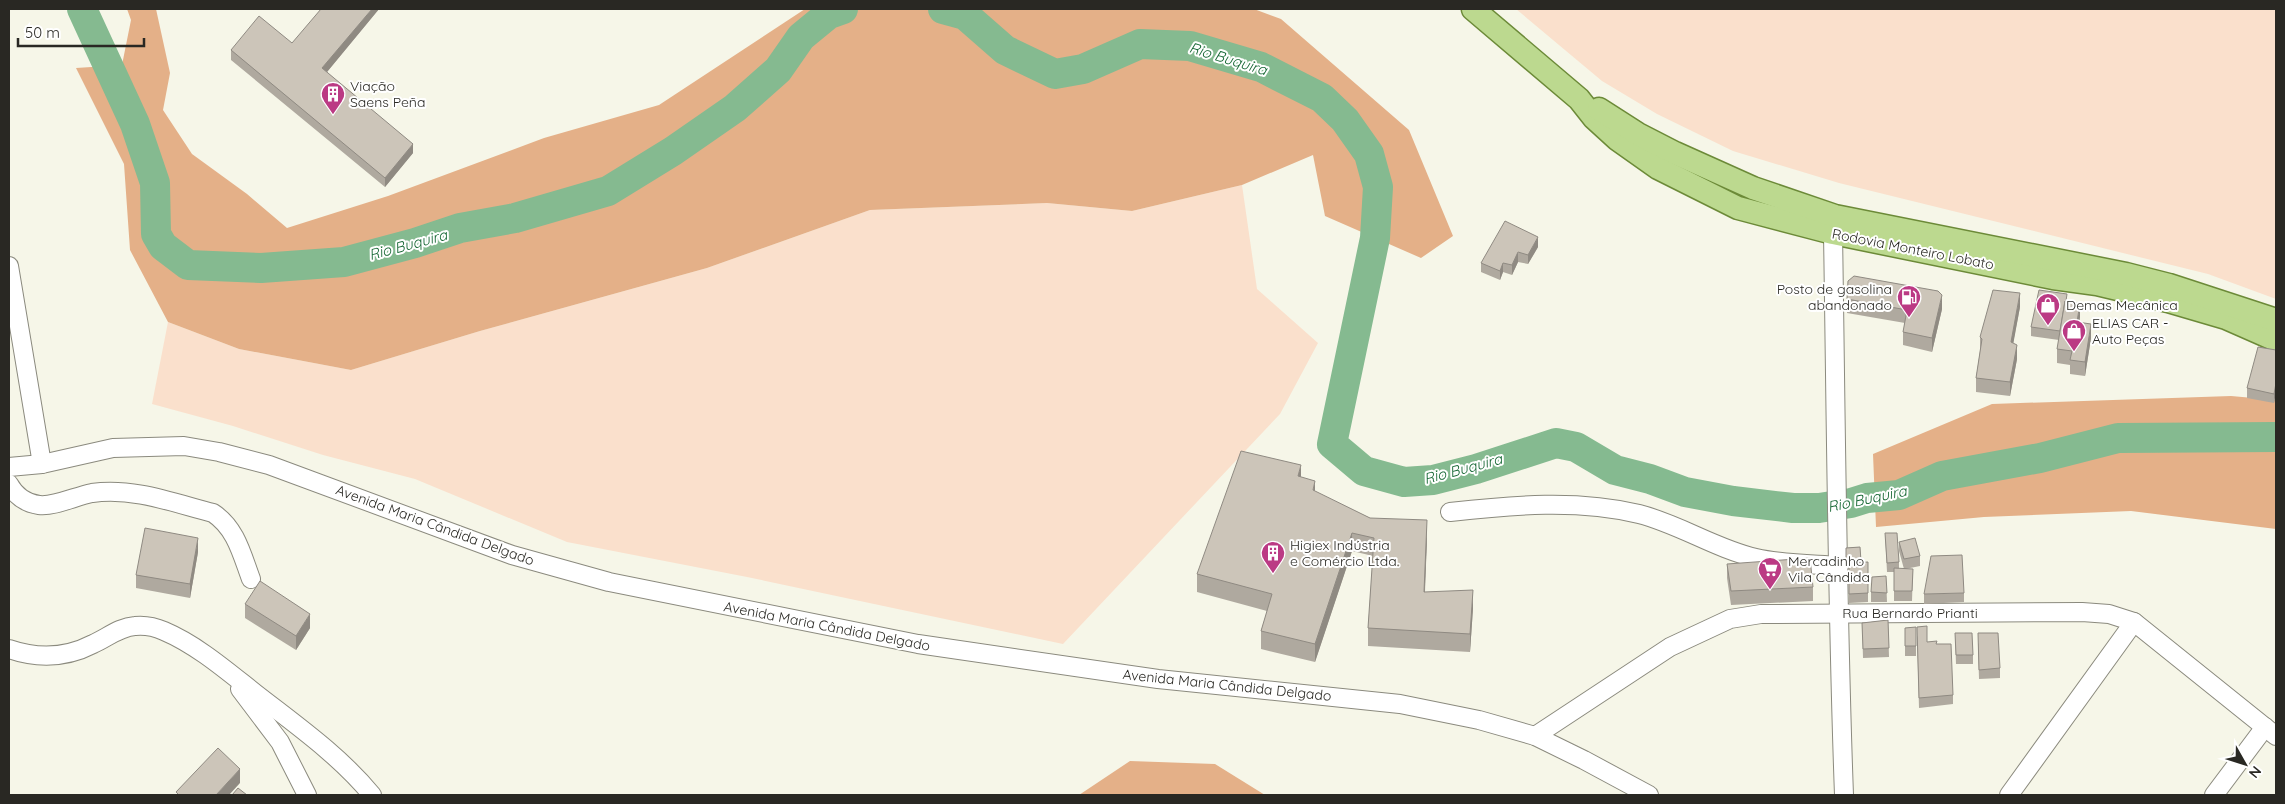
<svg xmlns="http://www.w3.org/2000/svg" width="2285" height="804" viewBox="0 0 2285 804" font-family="Quicksand,sans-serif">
<rect width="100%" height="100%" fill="#f6f6e8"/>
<!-- green -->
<g fill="#fae0cc">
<polygon points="1516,9 2276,9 2276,299 2208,274 1839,183 1733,151 1657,114 1602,81"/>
<polygon points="1242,185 1257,289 1318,343 1280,414 1063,644 747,577 567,542 415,479 323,455 233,426 152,404 168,322 239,349 351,370 480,331 707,268 870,210 1047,203 1132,211"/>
</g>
<!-- forest -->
<g fill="#e4b088">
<polygon points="127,9 156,9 170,73 163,110 192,154 247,194 287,228 388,196 544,138 659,105 805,9 1254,9 1281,19 1409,130 1453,236 1421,258 1325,216 1313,155 1242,185 1132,211 1047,203 870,210 707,268 480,331 351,370 239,349 168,322 130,250 124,164 76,68 122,65 131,20"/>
<polygon points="2231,396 2276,400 2276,529 2131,511 1984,517 1876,527 1873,454 1992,404"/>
<polygon points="1130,761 1215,764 1265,795 1079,795"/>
</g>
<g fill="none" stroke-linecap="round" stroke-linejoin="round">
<!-- river -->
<g stroke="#85ba90" stroke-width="30">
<polyline points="82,9 135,124 155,183 156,234 163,246 188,265 261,268 344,262 415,243 460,228 515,218 608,191 673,151 735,108 778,70 801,37 829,14 843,9"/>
<polyline points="943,9 965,15 1005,50 1055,74 1083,69 1140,44 1190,46 1261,67 1322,98 1345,120 1369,154 1378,187 1375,238 1332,444 1364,471 1404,482 1433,480 1476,469 1556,443 1576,447 1615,470 1650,479 1685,492 1733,501 1793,508 1819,508 1851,503 1867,498 1899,495 1942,476 2040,458 2118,438 2276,437"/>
</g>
<!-- minor casing -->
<g stroke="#8b8a7e" stroke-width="20">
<g id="minor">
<path d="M 1834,221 L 1833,233 C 1836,421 1837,608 1844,795"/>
<polyline points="9,266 42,464"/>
<polyline points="9,467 42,464 113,448 184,446 219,452 269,465 512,555 609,582 918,644 1158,679 1400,704 1479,720 1535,736 1584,760 1649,795"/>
<path d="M 9,484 C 15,495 25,503 39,505 C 54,507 76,496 92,493 C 133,487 174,503 213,513 C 236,528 242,555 251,579"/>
<path d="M 1450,512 C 1512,505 1578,499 1639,514 C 1679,524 1716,549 1756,558 C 1782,564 1811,564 1839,566"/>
<path d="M 9,649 C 38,659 66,658 93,644 C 107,638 119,627 135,626 C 145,625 155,627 164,631 C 197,645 227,671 255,693 C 296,725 339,755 372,795"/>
<polyline points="240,689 280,742 307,795"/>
<polyline points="1535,736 1670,647 1730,619 1761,614 2082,612 2109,614 2134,622 2276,736"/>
<polyline points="2009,795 2134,622"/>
<polyline points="2214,795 2265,727"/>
</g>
</g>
<!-- major casing -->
<g stroke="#6c8a38" stroke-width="25">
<g id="major">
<polyline points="1473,9 1579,99 1594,118 1617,139 1658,168 1738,208 1833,233 2053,278 2097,284 2168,301 2226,318 2276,340"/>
<polyline points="1599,109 1638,134 1675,153 1753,188 1835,216 2126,274 2169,285 2276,320"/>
</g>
</g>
<!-- minor -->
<use href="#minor" stroke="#fff" stroke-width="18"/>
<!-- major -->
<use href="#major" stroke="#bcd98f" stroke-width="22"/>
</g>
<!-- wall -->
<g fill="#afa99f">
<polygon points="379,9 327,72 413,153 385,187 231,60 231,50 292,43"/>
<polygon points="1538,247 1528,264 1518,262 1512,275 1503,272 1500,280 1481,272 1481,263"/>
<polygon points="1847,299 1942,309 1932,352 1903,345 1903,332 1905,323 1847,313"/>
<polygon points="2067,301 2080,317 2079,323 2091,338 2085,376 2070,374 2070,365 2057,363 2057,349 2059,340 2031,336 2031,327"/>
<polygon points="2020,307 2013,343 2017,359 2010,396 1976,392 1976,378 1980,351 1980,337"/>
<polygon points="2276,350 2276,392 2274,403 2247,398 2247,388"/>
<polygon points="1301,477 1315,492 1370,518 1427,538 1425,592 1473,608 1470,652 1368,646 1368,628 1373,556 1352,551 1315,662 1261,649 1261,631 1267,611 1197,592 1197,574"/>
<polygon points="1885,533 1899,562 1899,569 1904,569 1899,551 1899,542 1920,556 1920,566 1905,569 1913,569 1912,601 1894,601 1894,572 1887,572"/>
<polygon points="1860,547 1861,562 1868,562 1868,602 1849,603 1849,566 1846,566 1846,548"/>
<polygon points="198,552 190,598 136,588 136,575"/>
<polygon points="1727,564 1813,587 1813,601 1731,605 1727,578"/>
<polygon points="1886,576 1887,602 1871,602 1871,592"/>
<polygon points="1964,593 1964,602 1924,604 1924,594"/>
<polygon points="245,604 310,628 296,650 245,618"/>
<polygon points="1888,620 1889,657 1863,658 1862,623"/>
<polygon points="1916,627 1916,656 1905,656 1905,628"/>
<polygon points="1955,633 1973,655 1973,664 1956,664"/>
<polygon points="1917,636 1927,642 1937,644 1953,695 1953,704 1919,708"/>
<polygon points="1978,643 2000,668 2000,678 1979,679"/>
</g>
<!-- shaded-wall -->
<g fill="#8f8a82">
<polygon points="372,9 379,9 322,78 322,68"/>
<polygon points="413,144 413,153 385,187 385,178"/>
<polygon points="1538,237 1538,247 1528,264 1528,255"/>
<polygon points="1518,252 1518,262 1512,275 1512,265"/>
<polygon points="1503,263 1503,272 1500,280 1500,271"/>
<polygon points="2020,293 2020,307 2011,356 2011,342"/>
<polygon points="1942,295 1942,309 1932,352 1932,338"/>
<polygon points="2080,303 2080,317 2077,336 2077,322"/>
<polygon points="2091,324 2091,338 2085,376 2085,362"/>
<polygon points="2017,345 2017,359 2010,396 2010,382"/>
<polygon points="2276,383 2276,392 2274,403 2274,394"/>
<polygon points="1301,465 1301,483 1298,476"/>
<polygon points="1315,481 1315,499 1313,490"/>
<polygon points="1427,520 1427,538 1424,610 1424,592"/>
<polygon points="1352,533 1352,551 1315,662 1315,644"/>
<polygon points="198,538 198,552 190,598 190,584"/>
<polygon points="1473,590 1473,608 1470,652 1470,634"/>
<polygon points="310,614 310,628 296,650 296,636"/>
<polygon points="240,769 240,783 229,795 216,795"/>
</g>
<!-- building -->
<g fill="#ccc5b9" stroke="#8f8a82">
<polygon points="321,9 372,9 322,68 413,144 385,178 231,50 259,16 292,43"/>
<polygon points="1505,221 1538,237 1528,255 1518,252 1512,265 1503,263 1500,271 1481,263"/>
<polygon points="1854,276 1938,291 1942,295 1932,338 1903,332 1907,310 1847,299 1848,281"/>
<polygon points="1993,290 2020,293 2011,342 2017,345 2010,382 1976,378 1982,339 1980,337"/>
<polygon points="2039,290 2067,294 2066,301 2065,301 2060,331 2031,327"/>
<polygon points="2065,301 2080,303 2077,322 2091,324 2085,362 2070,360 2072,351 2057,349"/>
<polygon points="2258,347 2276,350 2276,383 2274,394 2247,388"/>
<polygon points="1241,451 1301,465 1298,476 1315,481 1313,490 1370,518 1427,520 1424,592 1473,590 1470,634 1368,628 1374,538 1352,533 1315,644 1261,631 1272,594 1197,574"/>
<polygon points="145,528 198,538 190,584 136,575"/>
<polygon points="1885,533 1897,533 1899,562 1887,563"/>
<polygon points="1915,538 1920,556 1904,559 1899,542"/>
<polygon points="1860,547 1861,561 1846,561 1846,548"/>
<polygon points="1962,555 1964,593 1924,594 1931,556"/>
<polygon points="1810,558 1813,587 1731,591 1727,564"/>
<polygon points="1868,562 1868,593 1849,594 1849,563"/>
<polygon points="1894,568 1913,569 1912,591 1894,591"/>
<polygon points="1886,576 1887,593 1871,592 1872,577"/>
<polygon points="260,581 310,614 296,636 245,604"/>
<polygon points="1888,620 1889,648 1863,649 1862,623"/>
<polygon points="1927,626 1927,642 1937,641 1936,644 1951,644 1953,695 1919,698 1917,627"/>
<polygon points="1916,627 1916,646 1905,646 1905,628"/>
<polygon points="1955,633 1972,633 1973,655 1956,655"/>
<polygon points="1978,633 1998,633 2000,668 1979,670"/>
<polygon points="218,748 240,769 216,795 179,795 176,792"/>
<polygon points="238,788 247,795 232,795"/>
</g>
<!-- icons -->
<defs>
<g id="building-pin" transform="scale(1.25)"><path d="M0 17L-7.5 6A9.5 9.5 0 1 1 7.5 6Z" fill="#bb3a84" stroke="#fff"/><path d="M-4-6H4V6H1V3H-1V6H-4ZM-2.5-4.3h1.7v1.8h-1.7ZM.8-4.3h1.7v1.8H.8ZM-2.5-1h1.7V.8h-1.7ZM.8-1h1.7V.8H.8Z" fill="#fff"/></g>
<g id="fuel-pin" transform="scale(1.25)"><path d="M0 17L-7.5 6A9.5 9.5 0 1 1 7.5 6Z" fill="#bb3a84" stroke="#fff"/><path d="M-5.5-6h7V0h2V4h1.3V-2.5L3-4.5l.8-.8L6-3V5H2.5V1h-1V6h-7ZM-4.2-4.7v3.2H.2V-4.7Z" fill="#fff"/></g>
<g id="shop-pin" transform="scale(1.25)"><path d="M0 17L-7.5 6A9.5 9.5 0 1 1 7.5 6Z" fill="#bb3a84" stroke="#fff"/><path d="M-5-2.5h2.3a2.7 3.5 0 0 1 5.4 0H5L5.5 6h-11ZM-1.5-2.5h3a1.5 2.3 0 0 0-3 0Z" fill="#fff"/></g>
<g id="supermarket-pin" transform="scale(1.25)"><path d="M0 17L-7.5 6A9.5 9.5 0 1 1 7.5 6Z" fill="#bb3a84" stroke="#fff"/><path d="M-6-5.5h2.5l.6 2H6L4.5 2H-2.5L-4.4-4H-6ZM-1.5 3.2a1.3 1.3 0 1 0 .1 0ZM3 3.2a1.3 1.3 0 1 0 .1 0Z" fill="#fff"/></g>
</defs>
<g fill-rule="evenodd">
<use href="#building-pin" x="333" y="94"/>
<use href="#fuel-pin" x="1909" y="297"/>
<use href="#shop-pin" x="2048" y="305"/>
<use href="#shop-pin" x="2074" y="331"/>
<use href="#building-pin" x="1273" y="553"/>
<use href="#supermarket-pin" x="1770" y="569"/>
</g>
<g text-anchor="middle" stroke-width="4" stroke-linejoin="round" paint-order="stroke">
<!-- poi labels -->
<g font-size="14" fill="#292823" stroke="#fff" text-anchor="start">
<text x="350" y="91">Viação<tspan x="350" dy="16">Saens Peña</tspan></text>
<text x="1892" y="294" text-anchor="end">Posto de gasolina<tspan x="1892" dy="16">abandonado</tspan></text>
<text x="2066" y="310">Demas Mecânica</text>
<text x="2092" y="328">ELIAS CAR -<tspan x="2092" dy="16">Auto Peças</tspan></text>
<text x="1290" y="550">Higiex Indústria<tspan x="1290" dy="16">e Comércio Ltda.</tspan></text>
<text x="1788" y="566">Mercadinho<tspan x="1788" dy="16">Vila Cândida</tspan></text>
</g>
<!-- street labels -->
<g font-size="14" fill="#292823" stroke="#fff">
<text transform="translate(1913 249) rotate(11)" y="5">Rodovia Monteiro Lobato</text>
<text transform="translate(435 525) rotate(20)" y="5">Avenida Maria Cândida Delgado</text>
<text x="1910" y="618">Rua Bernardo Prianti</text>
<text transform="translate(827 626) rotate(11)" y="5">Avenida Maria Cândida Delgado</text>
<text transform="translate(1227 685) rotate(6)" y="5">Avenida Maria Cândida Delgado</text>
</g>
<!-- water labels -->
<g font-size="15" font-style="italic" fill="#146632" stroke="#fff">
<text transform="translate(1228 59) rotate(17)" y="5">Rio Buquira</text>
<text transform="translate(408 245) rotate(-15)" y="5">Rio Buquira</text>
<text transform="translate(1463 469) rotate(-15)" y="5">Rio Buquira</text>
<text transform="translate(1867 499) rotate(-12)" y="5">Rio Buquira</text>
</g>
</g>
<!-- border -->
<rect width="2285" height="804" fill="none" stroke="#292823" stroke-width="20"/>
<!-- north arrow -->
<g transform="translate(2245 764) rotate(129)" stroke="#ffffff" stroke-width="4" paint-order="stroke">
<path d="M0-4L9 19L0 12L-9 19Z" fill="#292823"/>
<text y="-8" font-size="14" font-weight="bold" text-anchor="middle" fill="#292823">N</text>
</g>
<!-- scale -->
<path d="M18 38v8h126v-8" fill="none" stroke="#292823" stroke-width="2.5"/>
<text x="25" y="38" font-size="15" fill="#292823" stroke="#ffffff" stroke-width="4" paint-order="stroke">50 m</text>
</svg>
